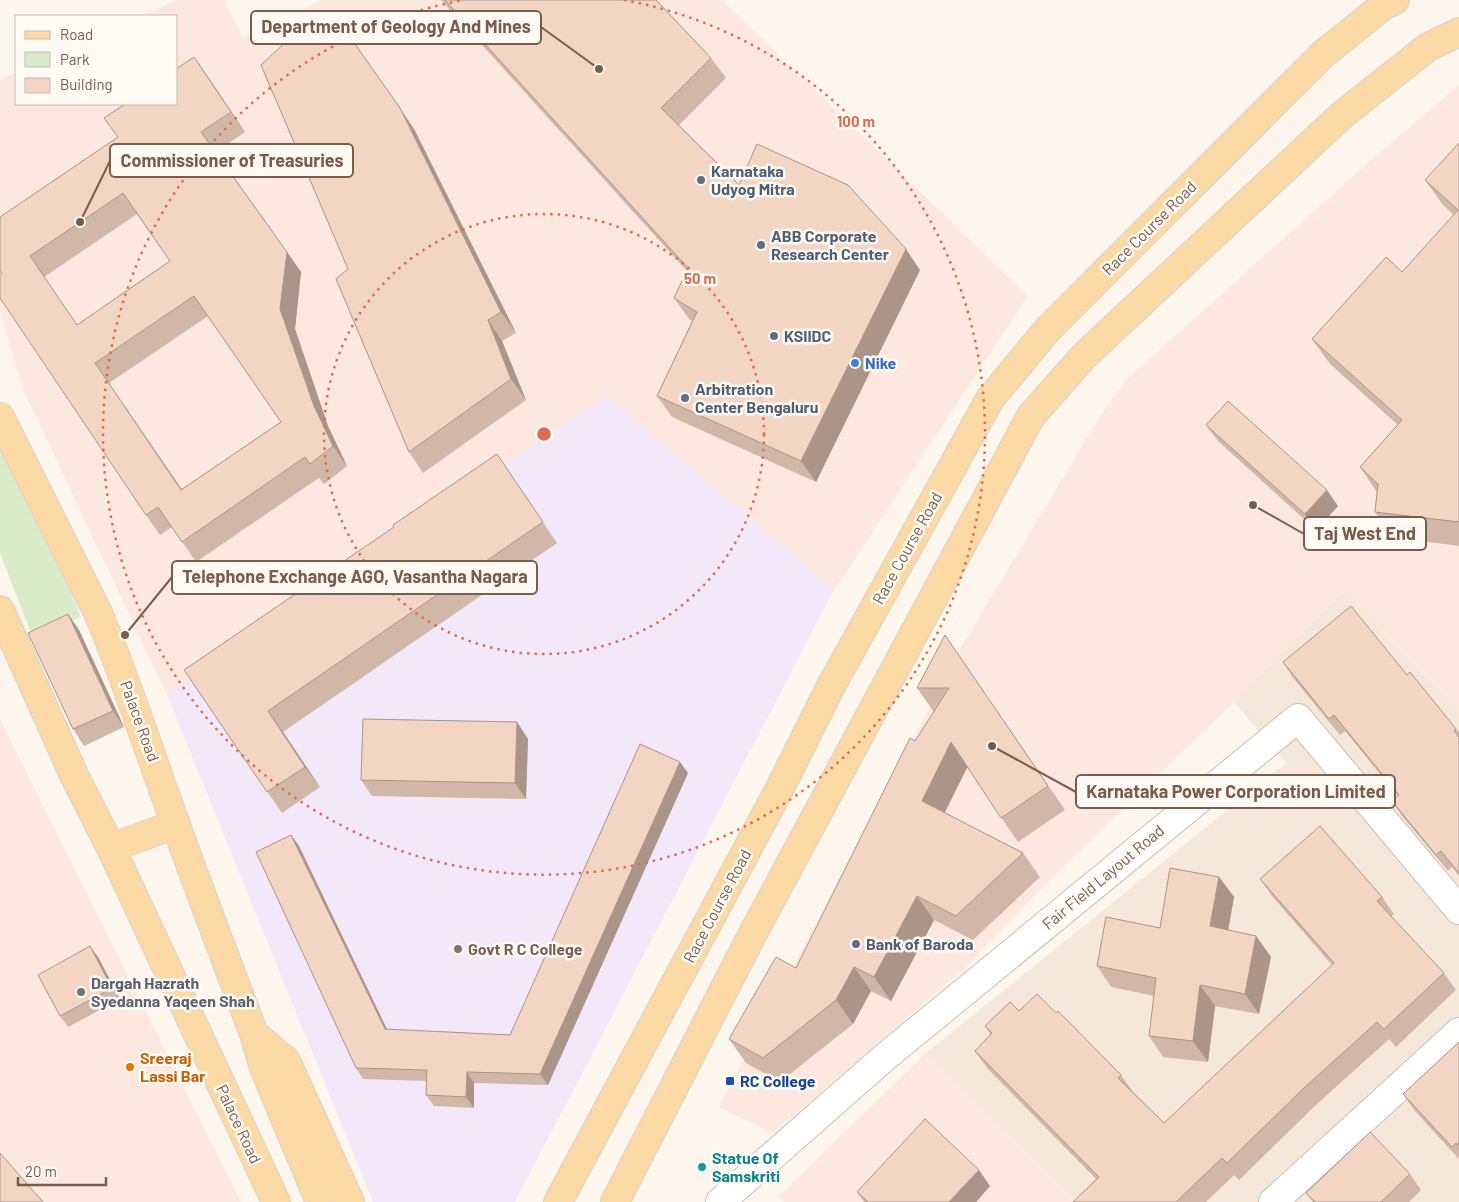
<svg xmlns="http://www.w3.org/2000/svg" width="1459" height="1202" viewBox="0 0 1459 1202" font-family="Barlow,sans-serif">
<rect width="100%" height="100%" fill="#fdf6ec"/>
<!-- residential -->
<polygon fill="#f5e8da" points="1344,591 1459,711 1459,1202 1076,1202 926,1053 1286,763 1234,702"/>
<!-- commercial -->
<g fill="#fde8e0">
<polygon points="178,0 225,0 242,37 322,0 722,0 1028,296 834,590 606,396 167,695 23,389 0,312 0,80 16,72 16,104 176,104 176,16 142,16"/>
<polygon points="1459,85 1459,711 1344,592 1234,702 1055,875 962,971 773,1133 719,1107 962,646 1099,418 1127,379 1371,160"/>
<polygon points="0,719 241,1202 0,1202"/>
<polygon points="926,1053 1076,1202 784,1202 779,1196"/>
</g>
<!-- education -->
<polygon fill="#f3e8fa" points="606,396 834,590 515,1202 373,1202 167,695"/>
<!-- green -->
<polygon fill="#d8ecc9" points="0,448 54,551 81,617 33,638 0,553"/>
<g fill="none" stroke-linecap="round" stroke-linejoin="round">
<!-- minor casing -->
<g stroke="#d1beb0" stroke-width="30">
<g id="minor">
<polyline points="720,1202 885,1057 1298,718 1459,910"/>
<polyline points="1273,1202 1459,1032"/>
</g>
</g>
<!-- major casing -->
<g stroke="#dad1cd" stroke-width="30">
<g id="major">
<path d="M 0,417 L 99,615 C 128,684 150,755 176,825 C 201,895 228,965 254,1034 L 264,1068 L 320,1202"/>
<polyline points="0,610 74,775 111,848 276,1202"/>
<polyline points="111,848 176,824"/>
<polyline points="254,1034 286,1061 350,1202"/>
<polyline points="558,1202 779,790 831,686 990,399 1048,329 1322,55 1383,6 1395,0"/>
<polyline points="615,1202 751,937 1031,416 1085,355 1342,115 1428,47 1459,32"/>
</g>
</g>
<!-- minor -->
<use href="#minor" stroke="#fff" stroke-width="28"/>
<!-- major -->
<use href="#major" stroke="#fbd9a5" stroke-width="28"/>
</g>
<!-- wall -->
<g fill="#d1b7a8" fill-rule="evenodd">
<polygon points="441,0 656,0 711,58 726,78 679,125 739,185 920,270 816,482 672,417 657,396 692,321 689,319 674,298 687,271"/>
<path d="M 208,77 L 245,132 L 216,152 L 301,272 L 295,329 L 328,426 L 347,466 L 324,484 L 319,478 L 196,562 L 172,527 L 160,535 L 146,515 L 2,273 ZM 137,214 L 170,261 L 77,325 L 44,277 ZM 208,316 L 281,422 L 182,489 L 109,383 Z"/>
<polygon points="414,129 516,333 502,341 526,400 423,473 409,452 348,269"/>
<polygon points="1459,143 1459,546 1392,537 1375,512 1377,492 1360,467 1398,425 1330,364 1312,339 1402,272 1454,215 1443,205 1425,180"/>
<polygon points="1206,425 1338,506 1316,530 1218,441"/>
<polygon points="497,454 557,543 283,732 320,787 282,813 184,670 394,527"/>
<polygon points="68,614 79,630 124,727 84,746 73,729"/>
<polygon points="945,635 1065,810 1018,842 967,767 945,813 1023,853 1040,877 973,940 934,920 891,1001 871,991 853,1024 780,1082 746,1063 729,1039 796,968 915,741 934,712 917,688"/>
<polygon points="1283,662 1407,675 1456,729 1459,732 1459,876 1452,867 1448,871 1403,817 1392,801 1398,796 1345,731 1340,735 1294,679"/>
<polygon points="517,722 528,739 526,799 372,796 361,780"/>
<polygon points="688,773 548,1085 474,1083 474,1108 434,1106 426,1095 427,1081 363,1079 356,1068 291,835 299,846 387,1029 510,1035"/>
<polygon points="1219,877 1234,897 1228,930 1256,936 1271,957 1259,1014 1215,1006 1208,1062 1163,1057 1149,1036 1154,996 1111,987 1097,966 1160,928"/>
<polygon points="1260,879 1382,897 1394,914 1391,917 1444,973 1456,990 1396,1047 1389,1039 1316,1105 1239,1180 1234,1175 1206,1202 1073,1202 1096,1179 987,1068 975,1051 991,1035 985,1026 1019,1011 1056,1013 1121,1075 1133,1092 1164,1123 1332,965 1272,896"/>
<polygon points="98,957 120,999 68,1027 60,1016"/>
<polygon points="1459,1042 1459,1159 1414,1110 1403,1094"/>
<polygon points="1410,1174 1421,1190 1409,1202 1313,1202 1306,1193"/>
<polygon points="990,1186 976,1202 864,1202 857,1192"/>
</g>
<!-- shaded-wall -->
<g fill="#aa9588">
<polygon points="194,57 208,77 245,132 231,112"/>
<polygon points="400,108 414,129 516,333 501,312"/>
<polygon points="906,249 920,270 816,482 801,461"/>
<polygon points="287,252 301,272 295,329 328,426 347,466 333,446 314,406 280,309"/>
<polygon points="488,320 502,341 526,400 511,379"/>
<polygon points="1327,490 1338,506 1316,530 1305,514"/>
<polygon points="68,614 79,630 124,727 113,711"/>
<polygon points="268,711 283,732 320,787 305,767"/>
<polygon points="517,722 528,739 526,799 515,783"/>
<polygon points="951,742 968,766 938,825 922,801"/>
<polygon points="680,762 688,773 548,1085 540,1074"/>
<polygon points="291,835 299,846 392,1040 385,1029"/>
<polygon points="1219,877 1234,897 1225,947 1210,926"/>
<polygon points="917,896 934,920 891,1001 874,977"/>
<polygon points="1256,936 1271,957 1259,1014 1245,994"/>
<polygon points="90,946 98,957 120,999 112,988"/>
<polygon points="854,967 871,991 853,1024 836,1000"/>
<polygon points="1200,985 1215,1006 1208,1062 1193,1041"/>
<polygon points="467,1072 474,1083 474,1108 466,1097"/>
<polygon points="979,1170 990,1186 976,1202 949,1202"/>
</g>
<!-- building -->
<g fill="#f3d5c3" stroke="#aa9588" fill-rule="evenodd">
<polygon points="445,0 656,0 711,58 661,108 739,185 757,144 848,185 906,249 801,461 657,396 697,312 674,298 688,268"/>
<polygon points="343,27 400,108 501,312 488,320 511,379 409,452 336,279 348,269 261,65 289,39"/>
<path d="M 194,57 L 231,112 L 201,132 L 287,252 L 280,309 L 314,406 L 333,446 L 310,464 L 305,457 L 182,542 L 158,507 L 146,515 L 0,298 L 0,274 L 2,273 L 0,270 L 0,217 L 118,137 L 104,118 L 125,104 L 176,104 L 176,69 ZM 123,193 L 170,261 L 77,325 L 30,256 ZM 194,296 L 281,422 L 181,490 L 95,363 Z"/>
<polygon points="1459,143 1459,522 1375,512 1378,484 1360,467 1402,420 1312,339 1386,257 1402,272 1458,210 1425,180"/>
<polygon points="1228,401 1327,490 1305,514 1206,425"/>
<polygon points="497,454 543,522 268,711 305,767 267,792 184,670 394,527 393,525"/>
<polygon points="1351,606 1407,675 1410,672 1456,729 1454,731 1459,737 1459,873 1441,851 1436,855 1392,801 1399,795 1334,715 1329,719 1283,662"/>
<polygon points="68,614 113,711 73,729 28,633"/>
<polygon points="945,635 1048,786 1001,818 951,742 922,801 1023,853 956,916 917,896 874,977 854,967 836,1000 763,1058 729,1039 776,957 796,968 910,738 915,741 949,688 917,688"/>
<polygon points="363,719 517,722 515,783 361,780"/>
<polygon points="640,744 680,762 540,1074 467,1072 466,1097 426,1095 427,1070 356,1068 256,852 291,835 385,1029 510,1035"/>
<polygon points="1320,826 1382,897 1377,901 1444,973 1384,1029 1377,1022 1304,1088 1227,1163 1222,1158 1176,1202 1073,1202 1099,1177 975,1051 992,1033 985,1026 1010,1002 1019,1011 1037,994 1056,1013 1058,1011 1121,1075 1118,1078 1164,1123 1334,963 1260,879"/>
<polygon points="1170,868 1219,877 1210,926 1256,936 1245,994 1200,985 1193,1041 1149,1036 1156,978 1097,966 1106,917 1160,928"/>
<polygon points="90,946 112,988 60,1016 38,975"/>
<polygon points="1459,1042 1459,1145 1456,1143 1452,1147 1403,1094"/>
<polygon points="925,1119 979,1170 949,1202 868,1202 857,1192"/>
<polygon points="1370,1132 1410,1174 1381,1202 1315,1202 1306,1193"/>
<polygon points="0,1153 43,1202 0,1202"/>
</g>
<!-- distance rings -->
<g fill="none" stroke="#dc6d51" stroke-width="2.5" stroke-dasharray="2.5 5">
<circle cx="544" cy="434" r="220"/>
<path d="M624 0A441 441 0 1 1 464 0"/>
</g>
<!-- markers -->
<g fill="#5c6f8a" stroke="#fffaf3" stroke-width="2">
<circle cx="701" cy="180" r="5"/>
<circle cx="761" cy="245" r="5"/>
<circle cx="774" cy="336" r="5"/>
<circle cx="685" cy="398" r="5"/>
<circle cx="856" cy="944" r="5"/>
</g>
<circle fill="#3f7fe0" stroke="#fffaf3" stroke-width="2" cx="855" cy="363" r="5"/>
<circle fill="#8d6e63" stroke="#fffaf3" stroke-width="2" cx="458" cy="949" r="5"/>
<circle fill="#6b7280" stroke="#fffaf3" stroke-width="2" cx="81" cy="992" r="5"/>
<circle fill="#e8710a" stroke="#fffaf3" stroke-width="2" cx="130" cy="1067" r="5"/>
<rect fill="#1a4fb4" stroke="#fffaf3" stroke-width="2" x="725" y="1076" width="10" height="10" rx="2.5"/>
<circle fill="#0f9aa8" stroke="#fffaf3" stroke-width="2" cx="702" cy="1167" r="5"/>
<g text-anchor="middle" stroke-width="5" stroke-linejoin="round" paint-order="stroke">
<!-- service labels -->
<g font-size="16" font-weight="bold" fill="#4e5e75" stroke="#fffaf3" text-anchor="start">
<text x="711" y="177">Karnataka<tspan x="711" dy="18">Udyog Mitra</tspan></text>
<text x="771" y="242">ABB Corporate<tspan x="771" dy="18">Research Center</tspan></text>
<text x="784" y="342">KSIIDC</text>
<text x="695" y="395">Arbitration<tspan x="695" dy="18">Center Bengaluru</tspan></text>
<text x="866" y="950">Bank of Baroda</text>
</g>
<!-- street labels -->
<g font-size="16" fill="#7a5c4d" stroke="#fffaf3">
<text transform="translate(1149 228) rotate(-45)" y="6">Race Course Road</text>
<text transform="translate(907 548) rotate(-61)" y="6">Race Course Road</text>
<text transform="translate(140 721) rotate(70)" y="6">Palace Road</text>
<text transform="translate(1103 877) rotate(-40)" y="6">Fair Field Layout Road</text>
<text transform="translate(717 906) rotate(-62)" y="6">Race Course Road</text>
<text transform="translate(239 1124) rotate(65)" y="6">Palace Road</text>
</g>
<!-- shop labels -->
<g font-size="16" font-weight="bold" fill="#366cbe" stroke="#fffaf3" text-anchor="start">
<text x="865" y="369">Nike</text>
</g>
<!-- education labels -->
<g font-size="16" font-weight="bold" fill="#785e54" stroke="#fffaf3" text-anchor="start">
<text x="468" y="955">Govt R C College</text>
</g>
<!-- worship labels -->
<g font-size="16" font-weight="bold" fill="#5b616d" stroke="#fffaf3" text-anchor="start">
<text x="91" y="989">Dargah Hazrath<tspan x="91" dy="18">Syedanna Yaqeen Shah</tspan></text>
</g>
<!-- food labels -->
<g font-size="16" font-weight="bold" fill="#c56008" stroke="#fffaf3" text-anchor="start">
<text x="140" y="1064">Sreeraj<tspan x="140" dy="18">Lassi Bar</tspan></text>
</g>
<!-- transit labels -->
<g font-size="16" font-weight="bold" fill="#164399" stroke="#fffaf3" text-anchor="start">
<text x="740" y="1087">RC College</text>
</g>
<!-- culture labels -->
<g font-size="16" font-weight="bold" fill="#0d838f" stroke="#fffaf3" text-anchor="start">
<text x="712" y="1164">Statue Of<tspan x="712" dy="18">Samskriti</tspan></text>
</g>
</g>
<circle cx="544" cy="434" r="8" fill="#dc6d51" stroke="#fffaf3" stroke-width="2.5"/>
<g font-size="15" text-anchor="middle" font-weight="bold" fill="#dc6d51" stroke="#fffaf3" stroke-width="5" stroke-linejoin="round" paint-order="stroke">
<text x="856" y="127">100 m</text>
<text x="700" y="284">50 m</text>
</g>
<!-- callouts -->
<path fill="none" stroke="#7a5c4d" stroke-width="2" d="M599 69L541 27M80 222L110 161M1253 505L1304 534M125 635L172 577M992 746L1076 792"/>
<g fill="#7a5c4d" stroke="#fffaf3" stroke-width="2">
<circle cx="599" cy="69" r="5"/>
<circle cx="80" cy="222" r="5"/>
<circle cx="1253" cy="505" r="5"/>
<circle cx="125" cy="635" r="5"/>
<circle cx="992" cy="746" r="5"/>
</g>
<g fill="#fffaf3" stroke="#7a5c4d" stroke-width="2">
<rect x="251" y="11" width="290" height="33" rx="5"/>
<rect x="110" y="144" width="243" height="33" rx="5"/>
<rect x="1304" y="517" width="122" height="33" rx="5"/>
<rect x="172" y="561" width="365" height="33" rx="5"/>
<rect x="1076" y="775" width="319" height="33" rx="5"/>
</g>
<g font-size="18" text-anchor="middle" font-weight="bold" fill="#7a5c4d">
<text x="396" y="33">Department of Geology And Mines</text>
<text x="232" y="167">Commissioner of Treasuries</text>
<text x="1365" y="540">Taj West End</text>
<text x="355" y="583">Telephone Exchange AGO, Vasantha Nagara</text>
<text x="1236" y="798">Karnataka Power Corporation Limited</text>
</g>
<!-- legend -->
<rect x="15" y="15" width="162" height="90" fill="#fffaf3" stroke="#cabbb1"/>
<rect x="25" y="31" width="25" height="8" fill="#fbd9a5" stroke="#cabbb1"/>
<text x="60" y="40" font-size="15" fill="#7a5c4d">Road</text>
<rect x="25" y="52" width="25" height="15" fill="#d8ecc9" stroke="#cabbb1"/>
<text x="60" y="65" font-size="15" fill="#7a5c4d">Park</text>
<rect x="25" y="78" width="25" height="15" fill="#f3d5c3" stroke="#cabbb1"/>
<text x="60" y="90" font-size="15" fill="#7a5c4d">Building</text>
<!-- scale -->
<path d="M18 1177v8h88v-8" fill="none" stroke="#7a5c4d" stroke-width="2.5"/>
<text x="25" y="1177" font-size="15" fill="#7a5c4d" stroke="#fffaf3" stroke-width="4" paint-order="stroke">20 m</text>
</svg>
